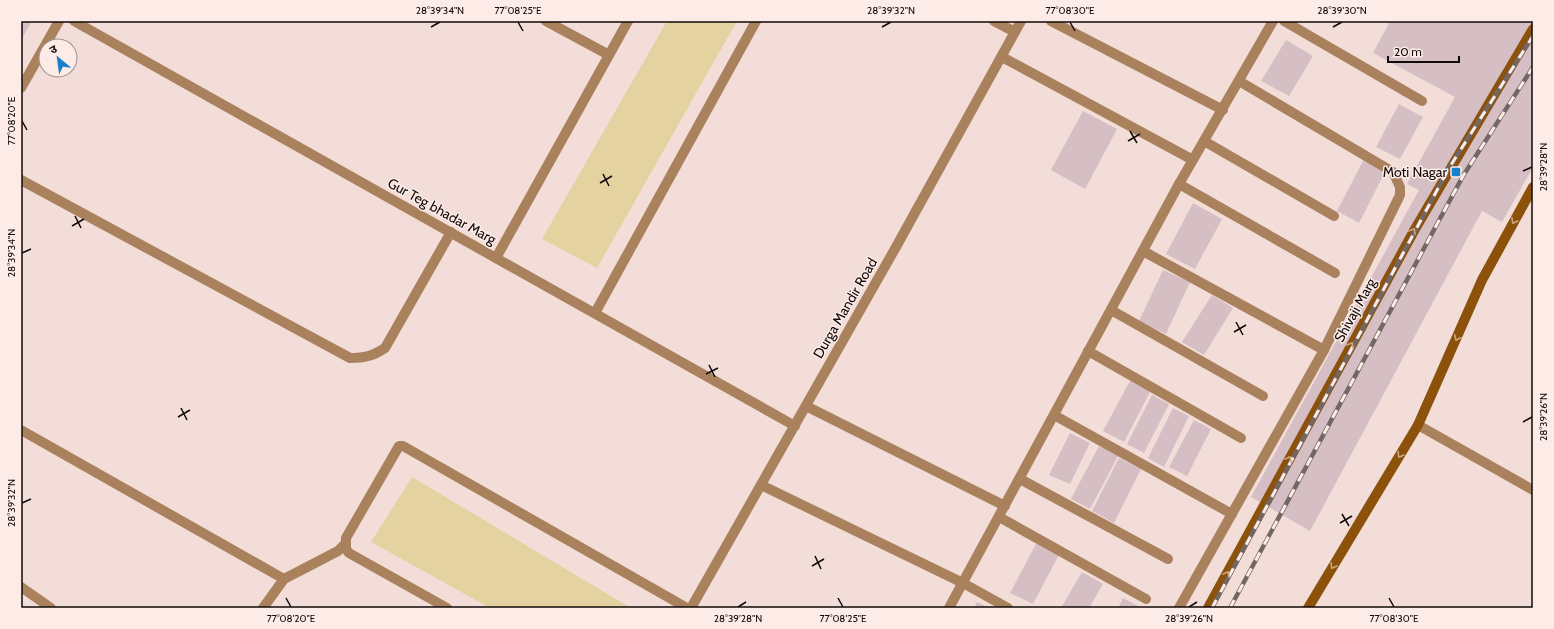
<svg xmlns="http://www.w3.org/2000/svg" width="1554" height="629" viewBox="0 0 1554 629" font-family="Cabin,'Noto Sans Devanagari',sans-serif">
<rect width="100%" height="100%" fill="#f2ddd8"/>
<!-- green -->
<g fill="#e4d3a1">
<polygon points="667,21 737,21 597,268 542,239"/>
<polygon points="412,477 631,608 490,608 371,542"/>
</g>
<!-- building -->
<g fill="#d5bfc4">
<polygon points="21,21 32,21 21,40"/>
<polygon points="1390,21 1533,21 1533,167 1502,222 1482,211 1310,531 1251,497 1419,190 1407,184 1455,97 1373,53"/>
<polygon points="1286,40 1313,56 1289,96 1261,81"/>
<polygon points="1399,104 1423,117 1400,159 1376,147"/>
<polygon points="1083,111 1117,129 1085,189 1051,170"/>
<polygon points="1364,159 1386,170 1359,223 1337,211"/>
<polygon points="1193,203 1222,219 1195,269 1166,254"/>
<polygon points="1163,270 1190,282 1166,334 1139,321"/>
<polygon points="1212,295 1233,308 1204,355 1182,342"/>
<polygon points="1131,379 1151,390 1124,442 1103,431"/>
<polygon points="1152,395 1169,404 1144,453 1127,444"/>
<polygon points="1173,408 1189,416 1164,467 1148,458"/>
<polygon points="1194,420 1211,429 1187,476 1169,467"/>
<polygon points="1070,433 1090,443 1070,484 1049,475"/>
<polygon points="1099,446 1118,456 1090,509 1071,499"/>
<polygon points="1119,458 1141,469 1114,523 1092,511"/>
<polygon points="1037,542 1060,553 1033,604 1010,593"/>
<polygon points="1082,572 1103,584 1089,608 1061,608"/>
<polygon points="1123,598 1142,608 1118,608"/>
<polygon points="977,602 989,608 974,608"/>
</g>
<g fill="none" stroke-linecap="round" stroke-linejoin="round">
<!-- service -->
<polyline stroke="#aa815d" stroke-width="10" points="1418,425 1533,490"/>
<!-- minor -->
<g stroke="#aa815d" stroke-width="10">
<polyline points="74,21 795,426"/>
<polyline points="546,21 609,55"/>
<polyline points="994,21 1015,32"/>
<polyline points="1051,21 1223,110"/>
<polyline points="1284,21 1422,101"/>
<polyline points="1002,57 1193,160"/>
<polyline points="21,88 59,21"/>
<polyline points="1204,141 1334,216"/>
<path d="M 21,180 L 350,358 C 364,358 373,356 385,348 L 451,232"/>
<polyline points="1179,184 1335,273"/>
<polyline points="1143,251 1324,350"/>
<polyline points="496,258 628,21"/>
<polyline points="1111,310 1263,396"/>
<polyline points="595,313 756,21"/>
<polyline points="1088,351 1241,438"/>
<polyline points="806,406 1005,506"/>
<polyline points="1054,415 1232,514"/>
<polyline points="21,430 284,579"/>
<polyline points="1020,479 1168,559"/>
<polyline points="761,485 963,583 1008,608"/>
<polyline points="999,517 1146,599"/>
<polyline points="21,587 51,608"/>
<polyline points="263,608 284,579 338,551 345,544"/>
<polyline points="447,608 349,553 346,549 346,538 399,446 403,446 687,608"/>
<polyline points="691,608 896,247 1021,21"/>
<polyline points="949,608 1179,184 1273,21"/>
<polyline points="1179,608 1324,350 1400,195 1400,187 1393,172 1239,81"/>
</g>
<!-- secondary -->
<g stroke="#8c510b" stroke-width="10">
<polyline points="1208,608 1415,229 1533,29"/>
<polyline points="1308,608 1418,425 1482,280 1533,187"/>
</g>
<!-- rail casing -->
<g stroke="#736763" stroke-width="4.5">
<g id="rail">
<polyline points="1212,608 1449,168 1533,36"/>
<polyline points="1230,608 1463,176 1533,67"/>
</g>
</g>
<!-- rail -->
<use href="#rail" stroke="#fcebe7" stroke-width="3" stroke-dasharray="9" stroke-linecap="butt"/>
</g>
<!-- one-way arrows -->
<defs><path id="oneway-chevron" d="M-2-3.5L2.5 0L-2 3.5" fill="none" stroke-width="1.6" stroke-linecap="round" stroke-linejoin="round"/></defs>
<g stroke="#caa684">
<use href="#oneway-chevron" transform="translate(1514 221) rotate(119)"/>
<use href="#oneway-chevron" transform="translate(1413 231) rotate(-61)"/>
<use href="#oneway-chevron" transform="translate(1457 338) rotate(114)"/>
<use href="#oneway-chevron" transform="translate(1351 345) rotate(-61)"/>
<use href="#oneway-chevron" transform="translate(1400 455) rotate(121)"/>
<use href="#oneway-chevron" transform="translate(1289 459) rotate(-62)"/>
<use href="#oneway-chevron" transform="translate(1333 566) rotate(121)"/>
<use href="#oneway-chevron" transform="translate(1227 574) rotate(-61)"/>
</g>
<!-- ticks -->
<path fill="none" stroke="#100a08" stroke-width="1.5" d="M 518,22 L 523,31M 1070,22 L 1075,31M 431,27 L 440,22M 882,27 L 891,22M 1333,27 L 1342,22M 22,121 L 27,130M 1130,131 L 1137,143M 1128,141 L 1140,134M 1523,171 L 1532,167M 603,174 L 609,186M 600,183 L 612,176M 75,216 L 81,228M 72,226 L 84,219M 22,253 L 31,249M 1236,322 L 1243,335M 1234,332 L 1246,325M 709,365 L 715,377M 706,374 L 718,368M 181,408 L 187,420M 178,417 L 190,410M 1523,422 L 1532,417M 22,503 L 31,499M 1342,514 L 1349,526M 1340,523 L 1352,516M 815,556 L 821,569M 812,566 L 824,559M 286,598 L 291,607M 838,598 L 843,607M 1389,598 L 1394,607M 738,607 L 746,602M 1189,607 L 1197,602"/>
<!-- markers -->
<rect fill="#1a80cb" stroke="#fcebe7" stroke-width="1.5" x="1451" y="167" width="10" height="10" rx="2"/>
<g text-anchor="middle" stroke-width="3" stroke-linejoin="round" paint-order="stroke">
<!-- poi labels -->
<g font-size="14" fill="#100a08" stroke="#fcebe7" text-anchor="end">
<text x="1447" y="177">Moti Nagar</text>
</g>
<!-- street labels -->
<g font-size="14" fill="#100a08" stroke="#fcebe7">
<text transform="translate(442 211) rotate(29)" y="5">Gur Teg bhadar Marg</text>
<text transform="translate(845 308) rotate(-60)" y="5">Durga Mandir Road</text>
<text transform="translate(1355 310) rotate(-61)" y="5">Shivaji Marg</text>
</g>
</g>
<!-- border -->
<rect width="1554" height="629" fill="none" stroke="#fcebe7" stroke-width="44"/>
<!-- north arrow -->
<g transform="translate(58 58) rotate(331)"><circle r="19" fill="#fcebe7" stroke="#9e918e"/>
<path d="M0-3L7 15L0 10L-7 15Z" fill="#1a80cb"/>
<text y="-6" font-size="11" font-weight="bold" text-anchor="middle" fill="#100a08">उ</text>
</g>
<!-- scale -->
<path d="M1388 56v6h71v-6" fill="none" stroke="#100a08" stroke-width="2"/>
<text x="1394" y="56" font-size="12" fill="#100a08" stroke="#fcebe7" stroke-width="3" paint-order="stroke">20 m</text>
<rect x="22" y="22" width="1510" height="585" fill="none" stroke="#100a08" stroke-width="1.5"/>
<g font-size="10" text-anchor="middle" fill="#100a08">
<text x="440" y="14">28°39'34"N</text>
<text x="518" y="14">77°08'25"E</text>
<text x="891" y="14">28°39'32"N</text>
<text x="1070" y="14">77°08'30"E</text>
<text x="1342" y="14">28°39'30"N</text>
<text transform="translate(11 121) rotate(-90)" y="4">77°08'20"E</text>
<text transform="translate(1543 167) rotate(-90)" y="4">28°39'28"N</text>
<text transform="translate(11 253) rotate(-90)" y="4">28°39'34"N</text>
<text transform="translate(1543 417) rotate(-90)" y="4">28°39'26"N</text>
<text transform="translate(11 503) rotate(-90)" y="4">28°39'32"N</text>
<text x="291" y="622">77°08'20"E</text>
<text x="738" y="622">28°39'28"N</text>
<text x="843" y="622">77°08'25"E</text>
<text x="1189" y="622">28°39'26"N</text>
<text x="1394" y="622">77°08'30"E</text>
</g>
</svg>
